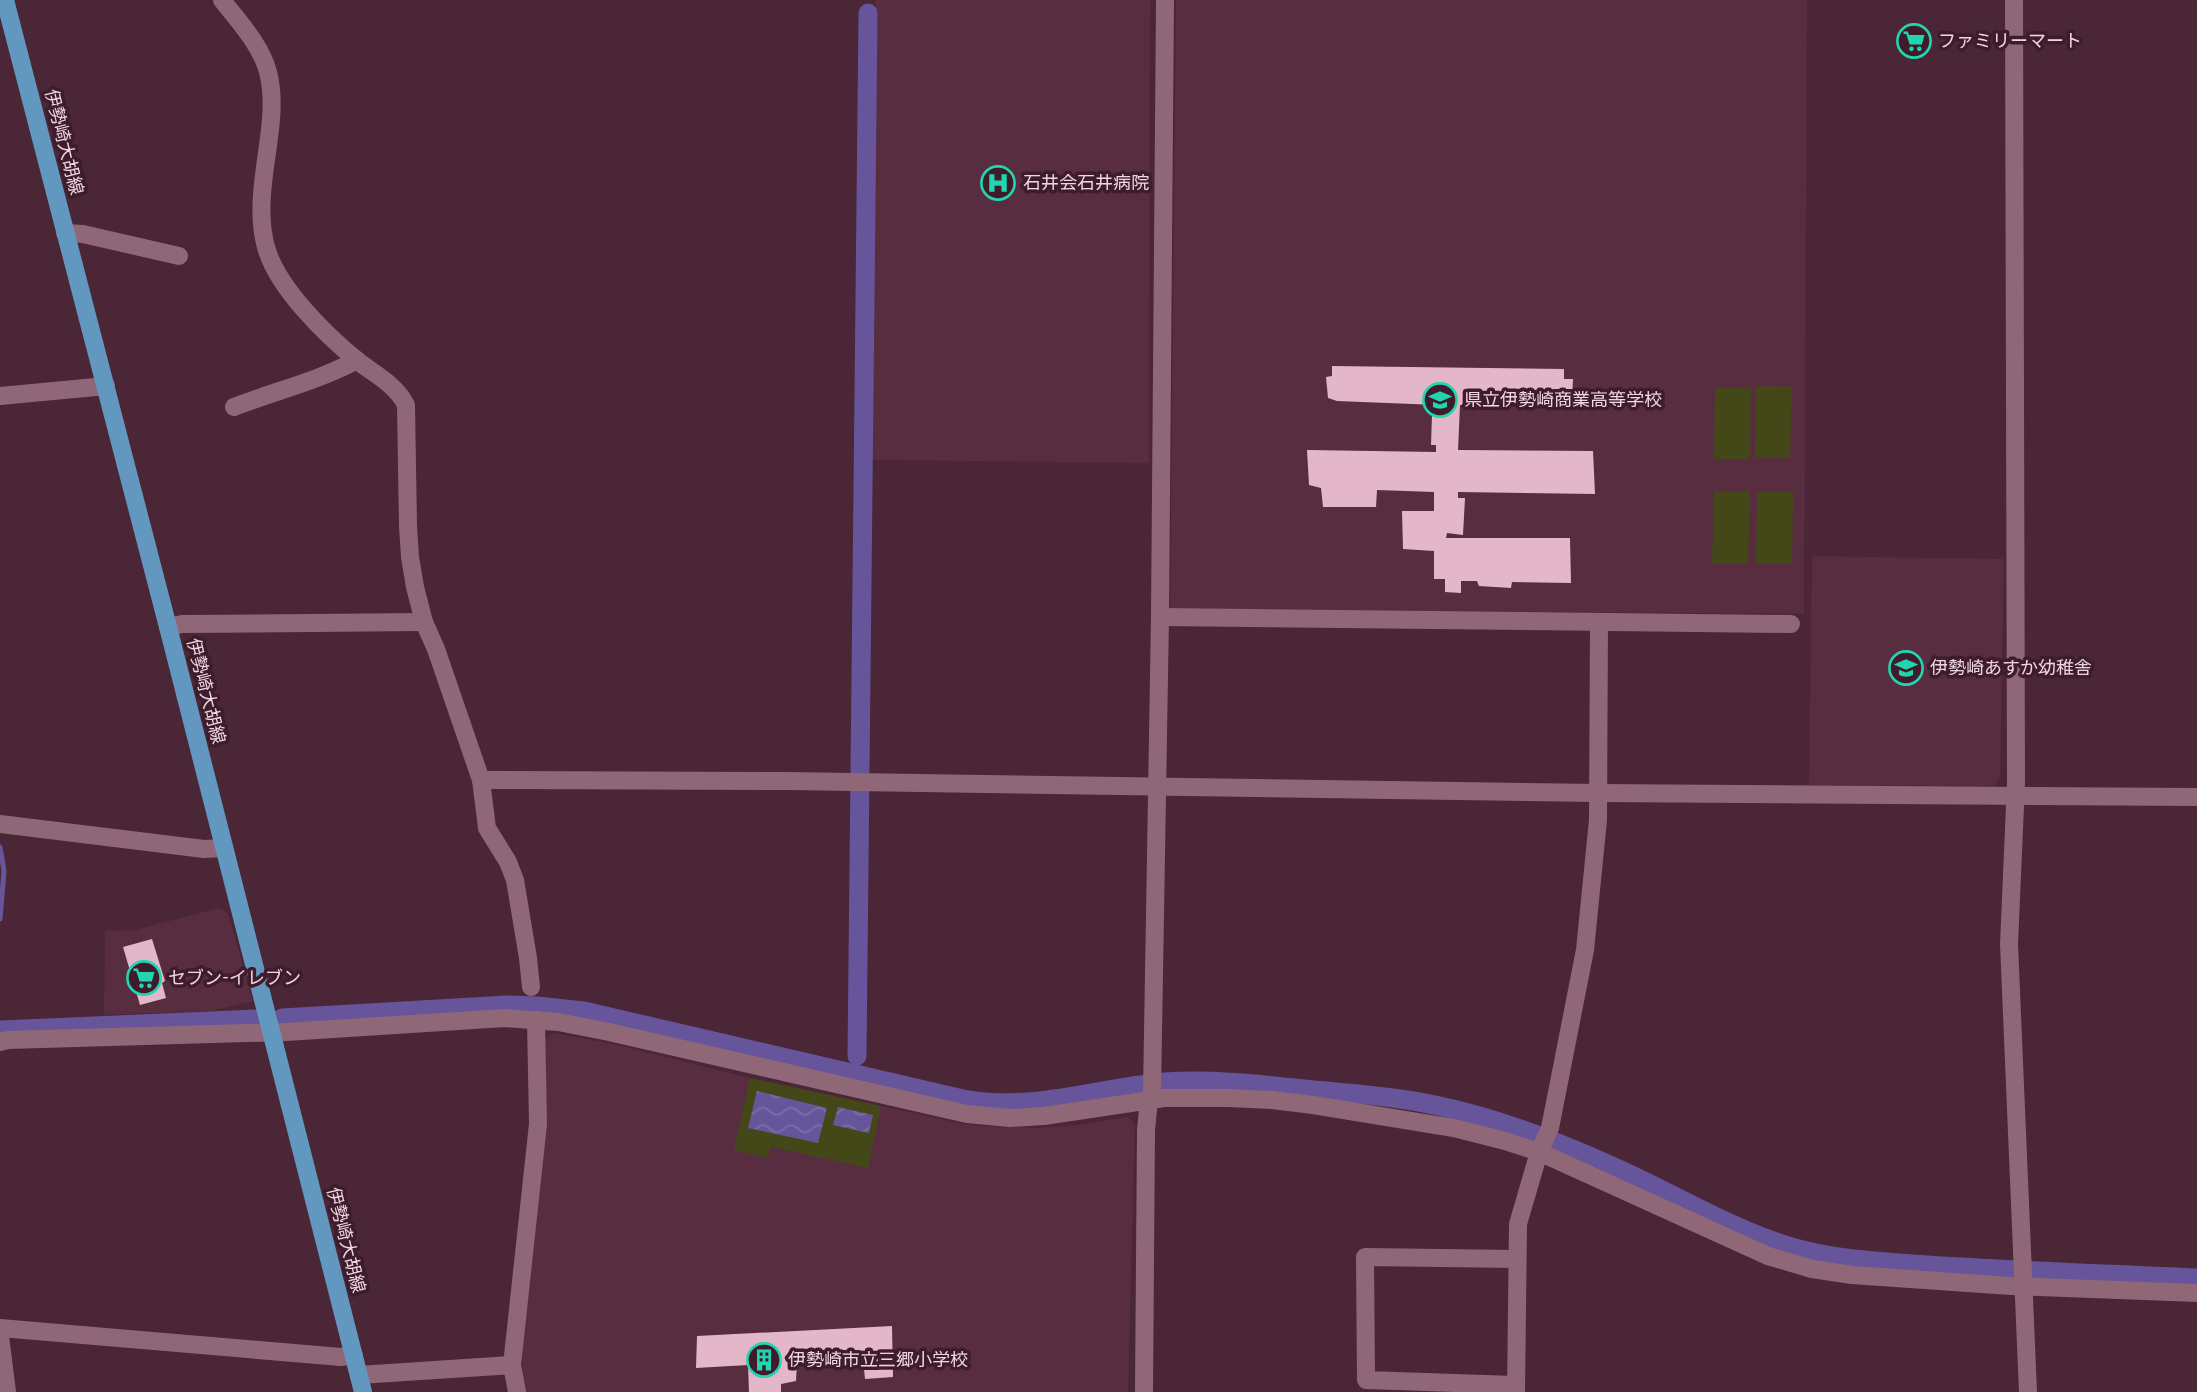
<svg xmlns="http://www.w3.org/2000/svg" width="2197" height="1392" viewBox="0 0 2197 1392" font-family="Quicksand,'Noto Sans JP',sans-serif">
<defs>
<pattern id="water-waves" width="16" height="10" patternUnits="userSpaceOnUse" patternTransform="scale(1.75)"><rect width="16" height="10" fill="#66559a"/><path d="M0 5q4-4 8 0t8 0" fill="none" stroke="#7c6da8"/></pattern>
</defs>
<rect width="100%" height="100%" fill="#4a2636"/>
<!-- built -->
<g fill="#582d40">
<polygon points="876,0 1150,0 1149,463 872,460"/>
<polygon points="1176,0 1807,0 1804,614 1170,609"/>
<polygon points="1812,556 2004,559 2000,777 1994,786 1809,785"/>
<polygon points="219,908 228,913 253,1001 211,1011 104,1015 105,931 135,930"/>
<polygon points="554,1033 613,1044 750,1078 969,1125 1037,1128 1078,1125 1128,1117 1135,1124 1128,1392 524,1392 522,1354 545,1039"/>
</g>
<!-- green -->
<g fill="#444819">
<polygon points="1756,386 1792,387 1790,458 1755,458"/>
<polygon points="1715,387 1751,388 1750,459 1714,459"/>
<polygon points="1757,491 1793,492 1792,564 1756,563"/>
<polygon points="1714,492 1750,492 1748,564 1712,563"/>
<polygon points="750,1078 881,1106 868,1168 771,1147 768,1158 734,1150"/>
</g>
<!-- water -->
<g fill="url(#water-waves)">
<polygon points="757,1091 827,1108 818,1143 748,1128"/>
<polygon points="838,1107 873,1115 869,1133 833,1125"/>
</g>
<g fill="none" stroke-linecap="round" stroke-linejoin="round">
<!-- stream -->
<polyline stroke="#66559a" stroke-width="5" points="0,847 4,871 0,919"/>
<!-- canal -->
<g stroke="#66559a" stroke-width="19">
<path d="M 282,1018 L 507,1005 L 537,1006 L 584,1011 L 963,1099 C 1034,1112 1095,1088 1165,1082 C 1211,1079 1258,1084 1304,1089 C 1334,1092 1364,1094 1393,1098 C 1478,1109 1557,1140 1634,1176 C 1684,1200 1733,1228 1785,1245 C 1836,1261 1889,1262 1942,1266 C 2027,1271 2112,1274 2197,1278"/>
<polyline points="0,1030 259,1019"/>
<polyline points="857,1056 868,13"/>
</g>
</g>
<!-- building -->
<g fill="#e4b7c8">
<polygon points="1332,366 1564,369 1564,379 1573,379 1572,401 1562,401 1562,406 1460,405 1458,450 1593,451 1595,494 1458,492 1458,498 1465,498 1463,535 1447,533 1446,538 1570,538 1571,583 1512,582 1511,588 1479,586 1477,581 1461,581 1461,593 1445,592 1445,579 1434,579 1434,551 1403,549 1402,511 1434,511 1434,492 1377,490 1376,507 1323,507 1321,488 1309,485 1307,450 1436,452 1436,445 1431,445 1432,415 1438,413 1438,405 1337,401 1328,398 1326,377 1332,376"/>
<polygon points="152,939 165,981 162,983 166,998 140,1005 123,947"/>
<polygon points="892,1326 893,1377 865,1379 863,1358 797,1362 796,1381 781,1384 781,1392 749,1392 748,1365 696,1368 697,1336"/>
</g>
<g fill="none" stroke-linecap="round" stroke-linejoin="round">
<!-- minor -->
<g stroke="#906777" stroke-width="18">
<path d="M 222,0 C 239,22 261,45 268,72 C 282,126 250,189 266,247 C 277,288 327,336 359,362 C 376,375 396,385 406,405 L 408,526 L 410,557 L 415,587 L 424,622 L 436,649 L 481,780 L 487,828 L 508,862 L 515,880 L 528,958 L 531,987"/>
<polyline points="2014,0 2016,783 2009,944 2028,1392"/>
<polyline points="65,233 83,234 179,256"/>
<polyline points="0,396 106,386"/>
<path d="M 234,407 C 275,391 318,381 357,360"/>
<polyline points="1160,617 1791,624"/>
<polyline points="168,627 182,624 424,622"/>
<polyline points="481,780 788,781 1598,793 2197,797"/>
<polyline points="0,824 204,849 224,848"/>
<polyline points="0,1042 8,1040 286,1032 505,1018 558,1022 609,1032 967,1114 1010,1118 1044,1116 1164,1098 1228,1098 1272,1100 1313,1105 1454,1128 1505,1141 1539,1152 1768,1256 1812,1269 1852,1275 2011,1286 2197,1293"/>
<polyline points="0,1328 341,1357 354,1355"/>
<polyline points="0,1336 7,1392"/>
<polyline points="359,1375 512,1365"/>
<polyline points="1515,1385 1366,1380 1365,1257 1517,1259"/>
<polyline points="517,1392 512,1365 538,1124 536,1020"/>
<polyline points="1144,1392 1146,1130 1149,1100 1152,1092 1160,617 1165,0"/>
<polyline points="1516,1392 1518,1224 1539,1152 1550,1128 1585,950 1598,820 1599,622"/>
</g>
<!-- major -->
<polyline stroke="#6298bf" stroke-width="18" points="5,0 168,627 363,1392"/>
</g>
<!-- icons -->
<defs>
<g id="supermarket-ring" transform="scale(1.75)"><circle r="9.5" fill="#3f1c2c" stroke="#22d5af" stroke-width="1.5"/><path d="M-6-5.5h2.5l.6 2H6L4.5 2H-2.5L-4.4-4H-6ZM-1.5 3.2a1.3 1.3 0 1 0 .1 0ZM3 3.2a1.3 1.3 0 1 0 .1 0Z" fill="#22d5af"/></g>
<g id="hospital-ring" transform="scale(1.75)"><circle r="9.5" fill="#3f1c2c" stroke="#22d5af" stroke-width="1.5"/><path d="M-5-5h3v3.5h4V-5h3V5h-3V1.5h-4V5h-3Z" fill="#22d5af"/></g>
<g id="school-ring" transform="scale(1.75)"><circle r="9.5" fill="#3f1c2c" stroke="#22d5af" stroke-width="1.5"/><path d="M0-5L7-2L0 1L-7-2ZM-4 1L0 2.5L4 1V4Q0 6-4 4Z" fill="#22d5af"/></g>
<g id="building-ring" transform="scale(1.75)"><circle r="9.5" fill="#3f1c2c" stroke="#22d5af" stroke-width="1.5"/><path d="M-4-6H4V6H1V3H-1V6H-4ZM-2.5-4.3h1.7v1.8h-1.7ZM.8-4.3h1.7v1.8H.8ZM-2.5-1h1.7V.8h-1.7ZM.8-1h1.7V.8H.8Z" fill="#22d5af"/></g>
</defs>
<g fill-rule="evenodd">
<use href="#supermarket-ring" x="1914" y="41"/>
<use href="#hospital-ring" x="998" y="183"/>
<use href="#school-ring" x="1440" y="400"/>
<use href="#school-ring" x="1906" y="668"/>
<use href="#supermarket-ring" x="144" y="978"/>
<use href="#building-ring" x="764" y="1360"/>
</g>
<g text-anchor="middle" stroke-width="7" stroke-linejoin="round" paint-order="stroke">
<!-- poi labels -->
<g font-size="18" fill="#eed7df" stroke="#3f1c2c" text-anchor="start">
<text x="1938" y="47">ファミリーマート</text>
<text x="1023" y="189">石井会石井病院</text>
<text x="1464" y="406">県立伊勢崎商業高等学校</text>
<text x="1930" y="674">伊勢崎あすか幼稚舎</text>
<text x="168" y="984">セブン-イレブン</text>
<text x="788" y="1366">伊勢崎市立三郷小学校</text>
</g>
<!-- street labels -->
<g font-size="18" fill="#eed7df" stroke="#3f1c2c">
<text transform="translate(64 142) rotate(76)" y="6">伊勢崎大胡線</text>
<text transform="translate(206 691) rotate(76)" y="6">伊勢崎大胡線</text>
<text transform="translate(346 1240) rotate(76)" y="6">伊勢崎大胡線</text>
</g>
</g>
</svg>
